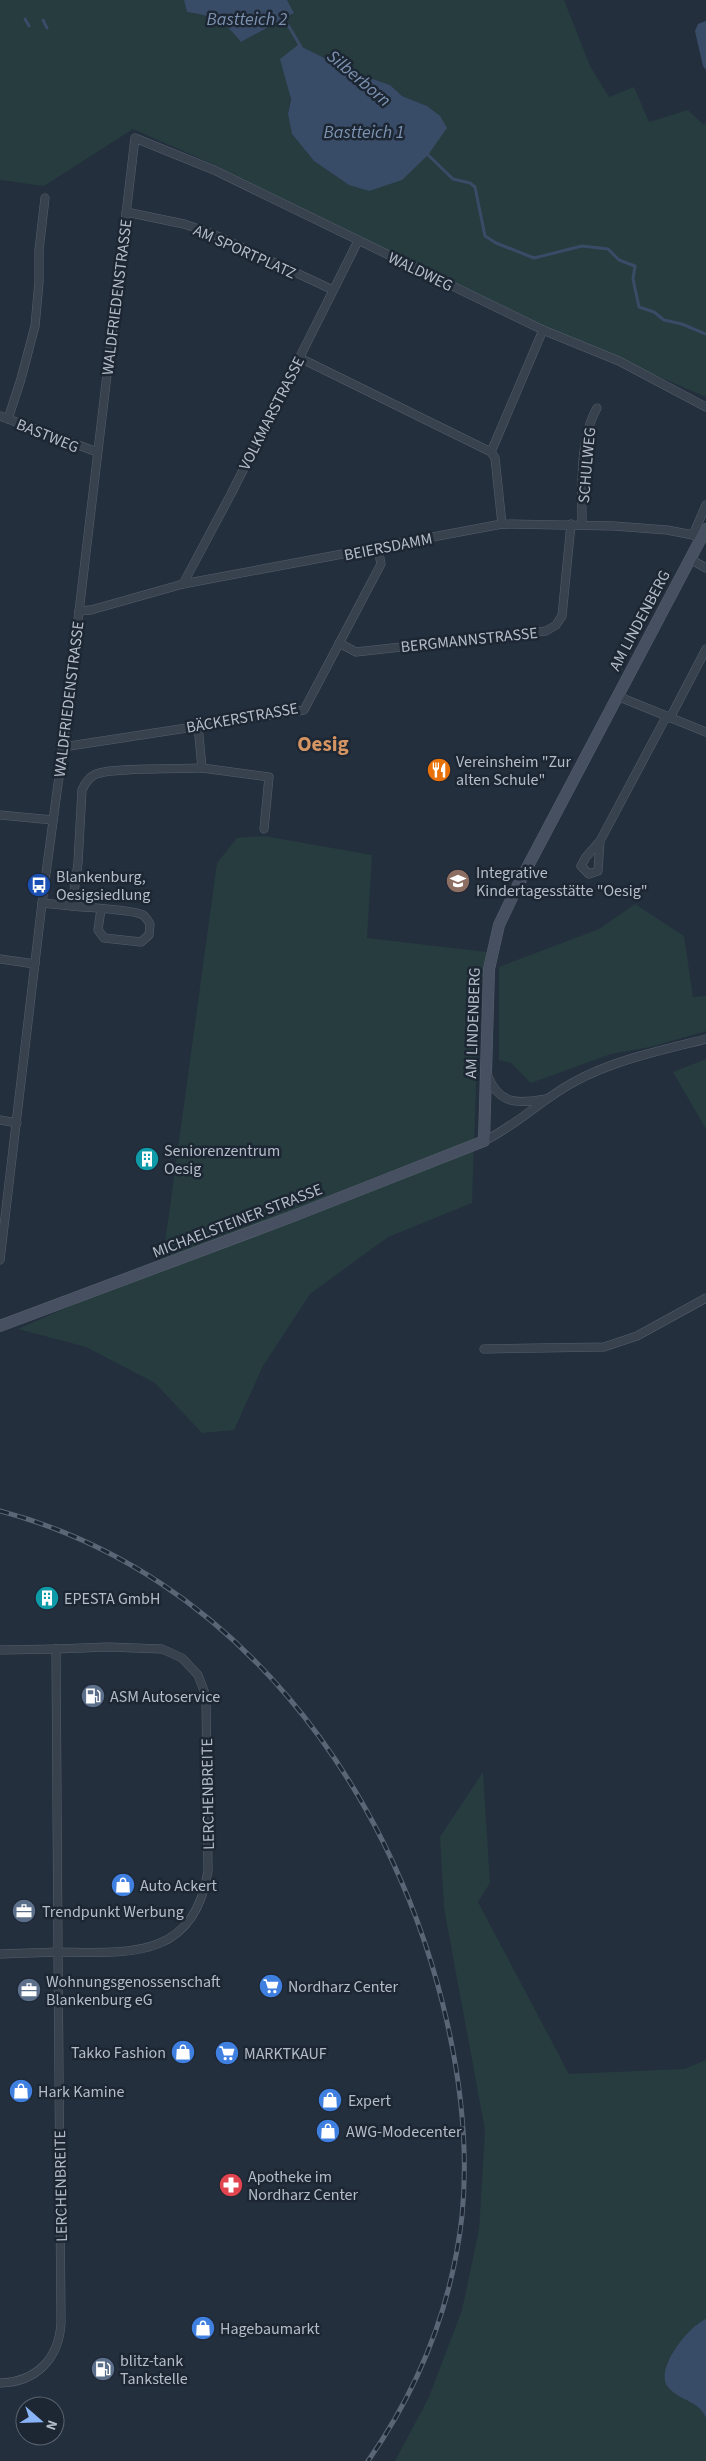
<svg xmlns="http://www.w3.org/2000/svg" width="706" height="2461" viewBox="0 0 706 2461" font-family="'Source Sans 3',sans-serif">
<rect width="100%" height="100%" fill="#242f3e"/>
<!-- green -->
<g fill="#263c3f" fill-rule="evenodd">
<path d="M 0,0 L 184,0 L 187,12 C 215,16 224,21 241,42 L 294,13 L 287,0 L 564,0 L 590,66 L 609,97 L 634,87 L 649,122 L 688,110 L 704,125 L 706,122 L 706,397 L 518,316 L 290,207 L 217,166 L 133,129 L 44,186 L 0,180 ZM 298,45 L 353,72 L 390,85 L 402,96 L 427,106 L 349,185 L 314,161 L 292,134 L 288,114 Z"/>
<polygon points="264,836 372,855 367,938 487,952 479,998 472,1203 388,1237 310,1294 263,1366 234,1430 202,1433 155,1383 86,1347 18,1329 154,1269 163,1258 217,863 237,838"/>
<polygon points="635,904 684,936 693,997 706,996 706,1031 650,1047 611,1054 531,1083 511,1063 499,1060 499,967 599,929"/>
<polygon points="706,1059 706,1129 673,1072"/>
<polygon points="483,1772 490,1883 478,1902 569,2074 684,2069 706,2060 706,2461 395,2461 429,2397 462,2310 479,2230 485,2130 444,1908 440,1837"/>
</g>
<!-- water -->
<g fill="#394c67">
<path d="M 184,0 L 287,0 L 294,13 L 241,42 C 224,21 215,16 187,12 Z"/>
<polygon points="706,21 706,70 703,66 695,31 698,24"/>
<polygon points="298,45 353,72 390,85 402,96 427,106 440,116 447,128 428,155 402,180 369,191 349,185 314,161 292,134 288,114 291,99 280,59"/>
<path d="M 706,2319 L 706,2418 C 699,2400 679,2401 668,2387 C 654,2369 689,2326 706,2319 Z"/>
</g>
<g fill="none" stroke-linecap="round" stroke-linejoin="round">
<!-- stream -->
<g stroke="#394c67" stroke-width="3">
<polyline points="25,19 29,26"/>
<polyline points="43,20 47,28"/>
<polyline points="285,20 301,47"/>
<polyline points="426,153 453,179 470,183 475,187 485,236 496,243 534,258 582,246 608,249 619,260 635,266 633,279 639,307 654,312 664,320 682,324 706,334"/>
</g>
<!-- street casing -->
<g stroke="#565f6c" stroke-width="9">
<g id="street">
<polyline points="126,212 184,224 213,234 333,290"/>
<polyline points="300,358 491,452 495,458 502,524"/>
<polyline points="0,416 97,452"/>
<polyline points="8,419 21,379 35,326 39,282 39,250 45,198"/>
<polyline points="491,452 543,330"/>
<path d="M 582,524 C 582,489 579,439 597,408"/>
<polyline points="693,535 706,505"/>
<polyline points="690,559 706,568"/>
<polyline points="183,584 231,494 358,241"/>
<polyline points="79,611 91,610 183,584 502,524 614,526 667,530 693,535 700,539"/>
<polyline points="339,643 356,652 546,631 556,625 562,616 571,524"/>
<polyline points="617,696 706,732"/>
<polyline points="670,718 706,649"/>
<polyline points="198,725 202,768 269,777 264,829"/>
<polyline points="63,747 304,710 381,564 378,548"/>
<polyline points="0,815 53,820"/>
<polyline points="600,841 598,871 589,874 581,866 586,857 600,841 666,717"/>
<path d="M 42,903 L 72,906 L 78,863 L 82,790 C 85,784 88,778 94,775 C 108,767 181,769 202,768"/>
<path d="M 72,906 C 88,908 131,909 143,915 C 146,917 148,921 150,924 L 149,935 L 141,942 L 104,938 L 98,930 L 101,909"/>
<polyline points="0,959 35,964"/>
<path d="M 488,1076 C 499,1105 519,1104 546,1099"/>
<polyline points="0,1120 17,1123"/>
<path d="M 484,1141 C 517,1125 542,1099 574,1082 C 614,1060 662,1050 706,1039"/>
<polyline points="0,1260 42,903 63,747 135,138 214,170 543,330 619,361 706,407"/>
<polyline points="484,1349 604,1347 637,1336 706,1298"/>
<path d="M 108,1647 L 162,1649 L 182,1658 L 198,1675 L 206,1696 L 208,1871 C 194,1960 129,1953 58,1952 L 56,1649 Z"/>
<polyline points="0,1650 56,1649"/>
<path d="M 0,1954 L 58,1952 L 61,2323 C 59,2358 37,2382 0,2383"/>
</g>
</g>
<!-- secondary casing -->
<g stroke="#565f6c" stroke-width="12">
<polyline id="secondary" points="0,1326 296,1215 484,1141 489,969 499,925 519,883 706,529"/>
</g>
<!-- street -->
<use href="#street" stroke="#38414e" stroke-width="8"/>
<!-- secondary -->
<use href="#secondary" stroke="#465061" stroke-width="11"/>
<!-- rail casing -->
<g stroke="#5a6575" stroke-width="5">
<path id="rail" d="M 0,1511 C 233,1573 387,1780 443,2005 C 460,2074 469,2145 462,2216 C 452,2305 419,2388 368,2461"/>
</g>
<!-- rail -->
<use href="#rail" stroke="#1d2633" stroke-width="3" stroke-dasharray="9" stroke-linecap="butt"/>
</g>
<!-- icons -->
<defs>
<g id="restaurant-disc" transform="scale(1.25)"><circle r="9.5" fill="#e8710a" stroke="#1d2633"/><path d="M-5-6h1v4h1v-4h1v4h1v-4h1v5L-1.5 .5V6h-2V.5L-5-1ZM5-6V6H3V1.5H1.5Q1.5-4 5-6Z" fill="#fff"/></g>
<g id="school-disc" transform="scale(1.25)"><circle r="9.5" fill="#8d6e63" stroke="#1d2633"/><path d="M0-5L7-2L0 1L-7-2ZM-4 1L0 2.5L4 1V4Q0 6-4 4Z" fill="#fff"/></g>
<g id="bus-disc" transform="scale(1.25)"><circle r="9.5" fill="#1a4fb4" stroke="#1d2633"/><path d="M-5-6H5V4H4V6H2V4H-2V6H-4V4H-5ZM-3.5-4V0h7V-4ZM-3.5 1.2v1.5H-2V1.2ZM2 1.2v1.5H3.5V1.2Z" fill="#fff"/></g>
<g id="building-disc" transform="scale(1.25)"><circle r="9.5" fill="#0f9aa8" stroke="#1d2633"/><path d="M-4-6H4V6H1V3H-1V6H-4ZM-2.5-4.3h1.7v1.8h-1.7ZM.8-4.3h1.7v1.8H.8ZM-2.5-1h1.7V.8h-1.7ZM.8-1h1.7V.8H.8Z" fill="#fff"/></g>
<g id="fuel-disc" transform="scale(1.25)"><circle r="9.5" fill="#5c6f8a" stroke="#1d2633"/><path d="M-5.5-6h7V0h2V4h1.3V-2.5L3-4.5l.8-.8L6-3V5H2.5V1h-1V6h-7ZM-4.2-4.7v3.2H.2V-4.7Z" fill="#fff"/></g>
<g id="shop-disc" transform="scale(1.25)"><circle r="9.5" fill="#3f7fe0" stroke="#1d2633"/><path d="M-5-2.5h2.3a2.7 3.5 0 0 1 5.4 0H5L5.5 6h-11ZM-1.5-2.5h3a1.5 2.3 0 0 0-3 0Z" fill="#fff"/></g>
<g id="office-disc" transform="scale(1.25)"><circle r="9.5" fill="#5c6f8a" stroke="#1d2633"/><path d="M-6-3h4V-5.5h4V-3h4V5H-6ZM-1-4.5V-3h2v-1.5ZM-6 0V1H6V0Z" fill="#fff"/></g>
<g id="supermarket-disc" transform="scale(1.25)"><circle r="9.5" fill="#3f7fe0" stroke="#1d2633"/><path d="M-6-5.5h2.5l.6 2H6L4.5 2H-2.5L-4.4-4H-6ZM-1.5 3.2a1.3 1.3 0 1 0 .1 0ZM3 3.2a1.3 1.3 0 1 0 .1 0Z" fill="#fff"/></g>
<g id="pharmacy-disc" transform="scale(1.25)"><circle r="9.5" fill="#e0444e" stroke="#1d2633"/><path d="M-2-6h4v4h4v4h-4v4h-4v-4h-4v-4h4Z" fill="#fff"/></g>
</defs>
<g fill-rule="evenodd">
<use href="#restaurant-disc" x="439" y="770"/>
<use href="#school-disc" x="458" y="881"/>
<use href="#bus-disc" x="39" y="885"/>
<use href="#building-disc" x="147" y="1159"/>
<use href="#building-disc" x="47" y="1598"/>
<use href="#fuel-disc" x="93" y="1696"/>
<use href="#shop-disc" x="123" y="1885"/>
<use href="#office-disc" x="24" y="1911"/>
<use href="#supermarket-disc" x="271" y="1986"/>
<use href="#office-disc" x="29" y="1990"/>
<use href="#shop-disc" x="183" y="2052"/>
<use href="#supermarket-disc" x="227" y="2053"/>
<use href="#shop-disc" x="21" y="2091"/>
<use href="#shop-disc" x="330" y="2100"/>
<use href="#shop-disc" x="328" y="2131"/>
<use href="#pharmacy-disc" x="231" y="2185"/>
<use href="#shop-disc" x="203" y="2328"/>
<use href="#fuel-disc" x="103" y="2369"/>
</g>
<g text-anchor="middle" stroke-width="5" stroke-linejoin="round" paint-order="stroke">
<!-- street labels -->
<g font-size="16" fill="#b4bcc9" stroke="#1d2633">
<text transform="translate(245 251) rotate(24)" y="6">AM SPORTPLATZ</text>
<text transform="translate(421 271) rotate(26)" y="6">WALDWEG</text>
<text transform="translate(116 297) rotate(-83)" y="6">WALDFRIEDENSTRASSE</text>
<text transform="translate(271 413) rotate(-63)" y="6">VOLKMARSTRASSE</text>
<text transform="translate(48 435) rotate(22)" y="6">BASTWEG</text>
<text transform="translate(586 465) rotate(-85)" y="6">SCHULWEG</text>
<text transform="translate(388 546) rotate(-11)" y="6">BEIERSDAMM</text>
<text transform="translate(639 620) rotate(-62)" y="6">AM LINDENBERG</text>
<text transform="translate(469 639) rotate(-6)" y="6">BERGMANNSTRASSE</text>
<text transform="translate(68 699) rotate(-83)" y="6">WALDFRIEDENSTRASSE</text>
<text transform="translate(242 717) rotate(-10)" y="6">BÄCKERSTRASSE</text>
<text transform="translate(472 1023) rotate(-88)" y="6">AM LINDENBERG</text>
<text transform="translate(237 1220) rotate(-21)" y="6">MICHAELSTEINER STRASSE</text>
<text transform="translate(207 1794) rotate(-91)" y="6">LERCHENBREITE</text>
<text transform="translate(60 2186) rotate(-91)" y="6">LERCHENBREITE</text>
</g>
<!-- poi labels -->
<g font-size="16" fill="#b4bcc9" stroke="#1d2633" text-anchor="start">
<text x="456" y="767">Vereinsheim "Zur<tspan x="456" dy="18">alten Schule"</tspan></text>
<text x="476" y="878">Integrative<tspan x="476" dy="18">Kindertagesstätte "Oesig"</tspan></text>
<text x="56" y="882">Blankenburg,<tspan x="56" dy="18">Oesigsiedlung</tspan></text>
<text x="164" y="1156">Seniorenzentrum<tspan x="164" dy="18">Oesig</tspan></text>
<text x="64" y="1604">EPESTA GmbH</text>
<text x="110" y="1702">ASM Autoservice</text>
<text x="140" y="1891">Auto Ackert</text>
<text x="42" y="1917">Trendpunkt Werbung</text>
<text x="46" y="1987">Wohnungsgenossenschaft<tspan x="46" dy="18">Blankenburg eG</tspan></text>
<text x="288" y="1992">Nordharz Center</text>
<text x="166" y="2058" text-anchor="end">Takko Fashion</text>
<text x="244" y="2059">MARKTKAUF</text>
<text x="38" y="2097">Hark Kamine</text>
<text x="348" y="2106">Expert</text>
<text x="346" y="2137">AWG-Modecenter</text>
<text x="248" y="2182">Apotheke im<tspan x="248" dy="18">Nordharz Center</tspan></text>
<text x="220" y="2334">Hagebaumarkt</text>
<text x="120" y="2366">blitz-tank<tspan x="120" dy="18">Tankstelle</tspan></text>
</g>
<!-- water labels -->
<g font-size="18" font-style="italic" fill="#7c92b1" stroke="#1d2633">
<text x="247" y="25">Bastteich 2</text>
<text transform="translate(359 78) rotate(40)" y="6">Silberborn</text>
<text x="364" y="138">Bastteich 1</text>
</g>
<!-- district labels -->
<g font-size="21" font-weight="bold" fill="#d59563" stroke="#1d2633">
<text x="323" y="751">Oesig</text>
</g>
</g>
<!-- north arrow -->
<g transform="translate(40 2421) rotate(110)"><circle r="24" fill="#1d2633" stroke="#59626f"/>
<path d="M0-4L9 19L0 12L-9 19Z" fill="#8ab4f8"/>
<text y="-8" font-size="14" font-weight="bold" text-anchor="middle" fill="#b4bcc9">N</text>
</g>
</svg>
